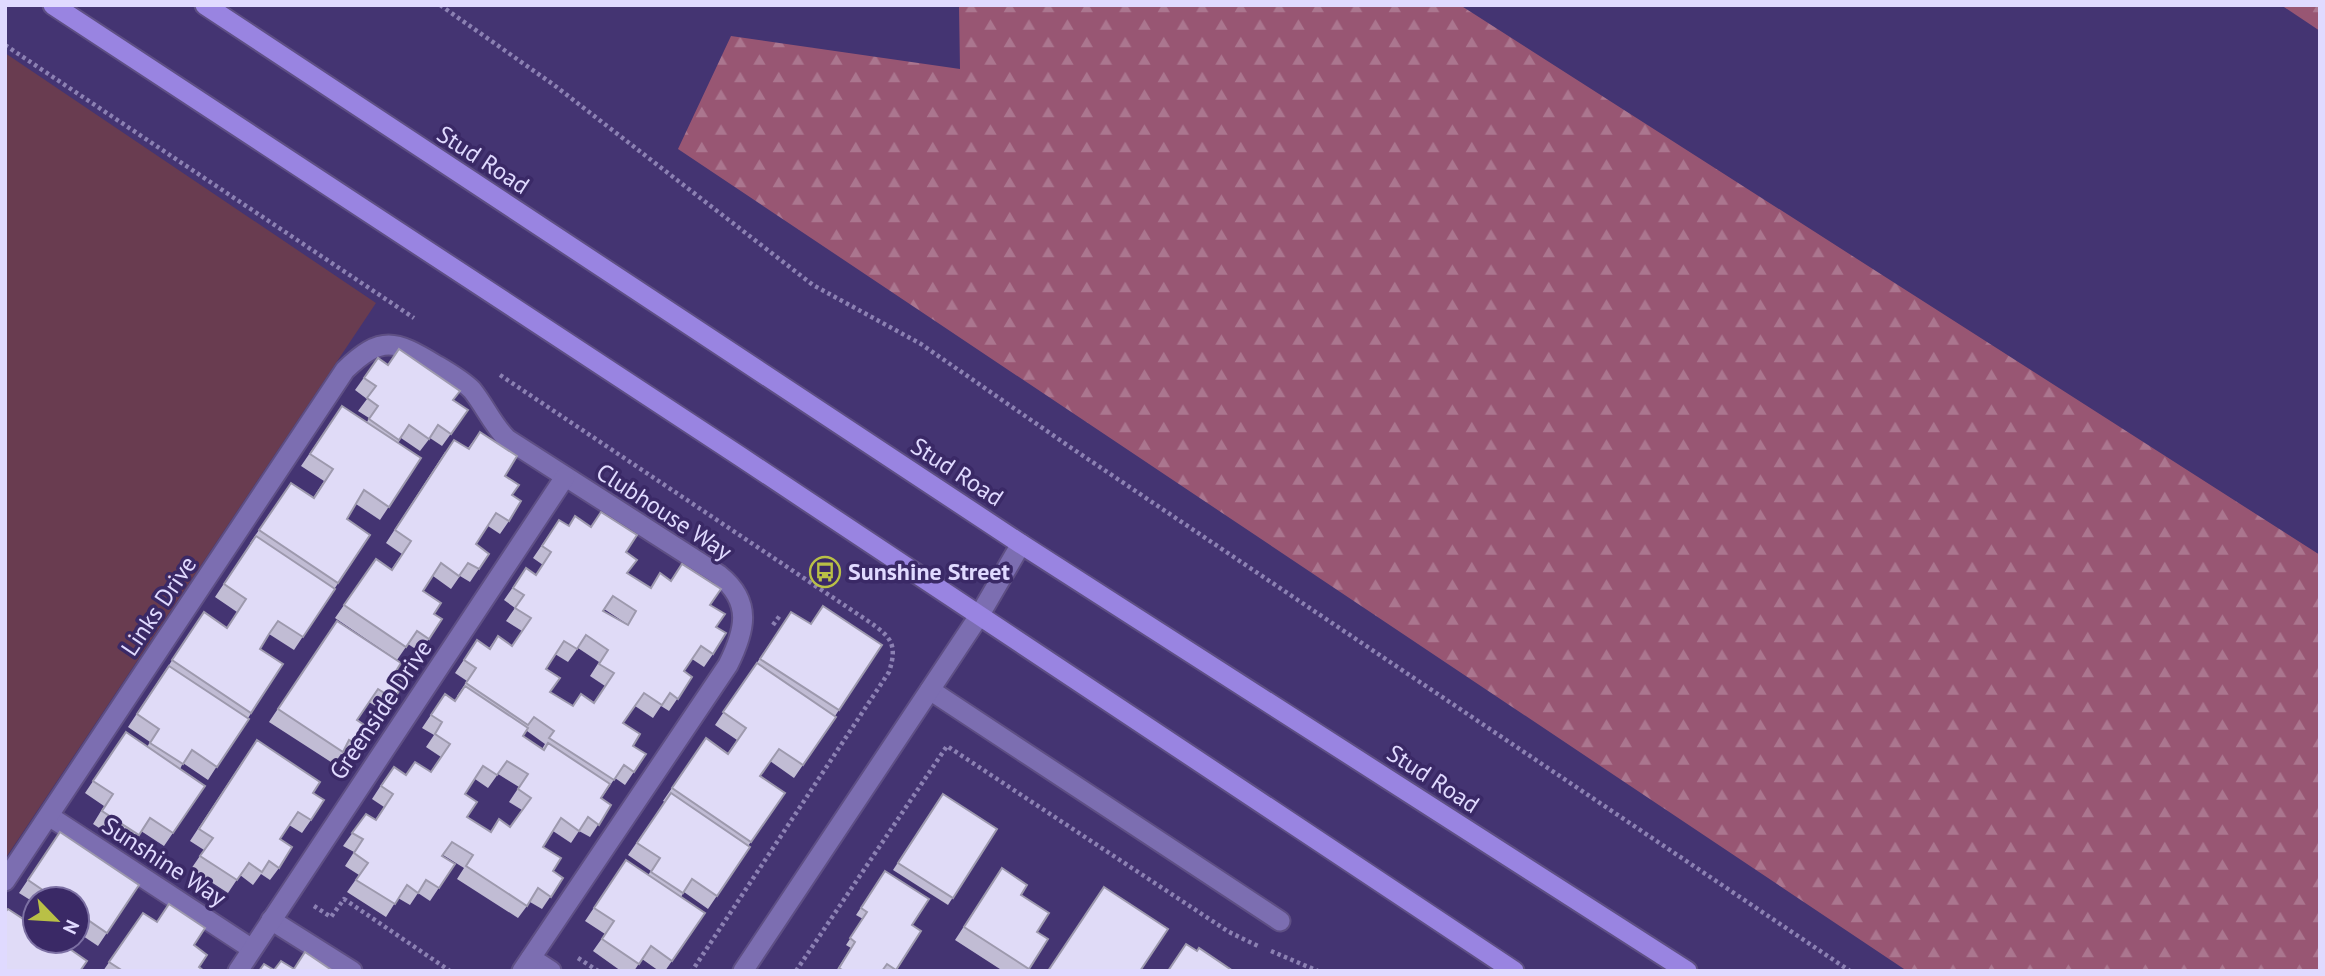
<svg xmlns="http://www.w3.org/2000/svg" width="2325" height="976" viewBox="0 0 2325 976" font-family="'PT Sans',sans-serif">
<defs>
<pattern id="forest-firs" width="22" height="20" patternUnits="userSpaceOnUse" patternTransform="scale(1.75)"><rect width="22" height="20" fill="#985673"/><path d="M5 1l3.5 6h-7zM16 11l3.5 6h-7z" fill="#ab768f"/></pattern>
</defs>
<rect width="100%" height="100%" fill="#443472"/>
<!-- grass -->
<polygon fill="#693c50" points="5,53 376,303 5,859"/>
<!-- forest -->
<g fill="url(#forest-firs)">
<polygon points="959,5 1460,5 2320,555 2320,971 1907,971 678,149 731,36 960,69"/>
<polygon points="2281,5 2320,5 2320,31"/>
</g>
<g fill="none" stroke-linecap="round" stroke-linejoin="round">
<!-- service casing -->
<g stroke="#5e4f84" stroke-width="23">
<g id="service">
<polyline points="930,690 1280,921"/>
<polyline points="531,958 551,971"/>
</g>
</g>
<!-- minor casing -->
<g stroke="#5e4f84" stroke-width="23">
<g id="minor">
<polyline points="49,816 252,949"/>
<path d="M 5,881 L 345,370 C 381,335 395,340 436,365 C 448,372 462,380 472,390 C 485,406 492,424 507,439 L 719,575 C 753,602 745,631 728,665 L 522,971"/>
<polyline points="271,920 352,971"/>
<polyline points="238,971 565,477"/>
<polyline points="743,971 979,616 1021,544"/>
</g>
</g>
<!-- trunk casing -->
<g stroke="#5e4f84" stroke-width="23">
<g id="trunk">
<polyline points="53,5 741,457 1514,971"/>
<polyline points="205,5 1021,544 1687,971"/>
</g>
</g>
<!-- path -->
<g stroke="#8c81b3" stroke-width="4.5" stroke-dasharray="3.5 3.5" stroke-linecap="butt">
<polyline points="440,5 554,85 813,285 921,344 1070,447 1850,971"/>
<polyline points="5,45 414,318"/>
<path d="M 500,375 L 868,621 C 891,637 898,644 889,672 L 692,971"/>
<polyline points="773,625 781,614"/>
<polyline points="314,906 331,917 344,899 450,971"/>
<polyline points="1271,951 1318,971"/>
<polyline points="578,958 598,971"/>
<polyline points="796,971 947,746 1229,932 1260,947"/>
</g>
<!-- service -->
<use href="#service" stroke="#7c6eb1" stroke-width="19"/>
<!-- minor -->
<use href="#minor" stroke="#7c6eb1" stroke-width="19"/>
<!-- trunk -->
<use href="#trunk" stroke="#9984e1" stroke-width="19"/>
</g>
<!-- wall -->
<g fill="#c1bcd4" fill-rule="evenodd">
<polygon points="378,358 388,365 453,400 468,410 442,446 430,438 420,451 401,438 398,443 421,458 380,520 356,504 347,519 370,535 294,650 269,634 260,649 283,664 208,780 183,763 180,769 205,786 164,846 141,831 130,848 93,824 104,806 85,793 126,732 147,747 150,742 128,727 204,612 227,628 237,612 215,597 251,543 250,543 291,483 313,498 324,481 301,466 342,406 367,422 369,418 358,411 367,399 355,390"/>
<polygon points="480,432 505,476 512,495 509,521 500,534 488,526 476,544 489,554 470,582 460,576 451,589 433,576 423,591 434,614 442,619 420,652 408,644 397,660 335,618 376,559 391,570 402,554 386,543 445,452 468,448"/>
<path d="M 559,520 L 569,526 L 626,552 L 627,574 L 650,588 L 671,580 L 682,564 L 710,605 L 716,627 L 713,654 L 704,667 L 692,659 L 684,671 L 692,677 L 669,711 L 661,706 L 653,718 L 635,706 L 623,723 L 633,746 L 646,754 L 625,785 L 615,778 L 605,793 L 601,798 L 611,805 L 590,837 L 579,831 L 571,843 L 553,831 L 543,847 L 553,871 L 563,878 L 542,909 L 530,902 L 518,918 L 457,879 L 464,868 L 443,855 L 442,856 L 455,864 L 430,901 L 418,893 L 410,905 L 398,898 L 386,917 L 347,892 L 359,875 L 345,866 L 354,852 L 343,846 L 366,814 L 375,820 L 384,807 L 372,799 L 385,779 L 407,774 L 431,771 L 441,757 L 426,747 L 434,735 L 422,728 L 445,694 L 455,701 L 458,697 L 457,696 L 467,681 L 455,673 L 477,640 L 489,648 L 498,636 L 512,646 L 522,631 L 506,621 L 515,608 L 504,600 L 526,568 L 536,575 L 543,565 L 533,558 ZM 604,609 L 627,624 L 627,625 L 603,611 ZM 578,648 L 599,662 L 590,676 L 605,686 L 594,702 L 581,694 L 573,706 L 550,692 L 546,669 L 555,654 L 568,662 ZM 527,731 L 545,744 L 542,749 L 523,736 ZM 498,774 L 519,787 L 509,802 L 522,810 L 510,827 L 499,819 L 490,832 L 467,817 L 465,794 L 475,779 L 488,788 Z"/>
<polygon points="791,612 810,624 882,645 835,716 836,717 794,778 770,761 760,776 785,793 748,846 750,847 708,909 684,892 681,897 705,913 665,971 659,971 642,959 634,971 621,971 593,951 605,934 585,921 626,860 648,875 651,871 628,855 665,802 663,801 706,738 728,753 737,740 715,725"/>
<polygon points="328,634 404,683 385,712 369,702 357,720 373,731 353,760 341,754 334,764 269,722"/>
<polygon points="248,753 313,793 311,820 302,833 289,825 280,839 279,868 270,880 261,874 253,885 240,875 228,893 191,869 204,850 190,841"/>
<polygon points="943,794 997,829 948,905 893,870"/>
<polygon points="60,832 139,885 98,946 77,932 77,899 35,899 35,903 19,893"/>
<polygon points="1002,868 1021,895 1037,932 1048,939 1028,971 1003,971 955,940"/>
<polygon points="885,871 912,925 921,931 896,971 836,971 851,948 846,945 863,919 856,915"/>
<polygon points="143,913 194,945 199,967 204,971 103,971"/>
</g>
<!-- building -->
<g fill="#e0dbf7" stroke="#9d99ad" stroke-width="2" fill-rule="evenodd">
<polygon points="399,349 460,391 453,400 468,410 451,434 438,425 429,439 409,425 399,440 369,419 378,406 367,398 376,386 364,378 378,358 388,365"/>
<polygon points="342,406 421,458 389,507 364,490 347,519 370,535 338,583 259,530 291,483 314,498 333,469 310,454"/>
<polygon points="480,432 517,456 505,476 519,485 512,495 521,501 509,521 496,513 476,544 489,554 479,569 468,563 459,576 441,563 423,591 441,603 434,614 442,619 429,639 417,631 406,647 344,605 376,559 392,570 411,541 395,530 454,440 469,449"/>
<path d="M 601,512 L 637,535 L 626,552 L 637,560 L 627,573 L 651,588 L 660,573 L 671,581 L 682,564 L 721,589 L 710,605 L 725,614 L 716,627 L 726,633 L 713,654 L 701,646 L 684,671 L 692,677 L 678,699 L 670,693 L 662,705 L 644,693 L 623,723 L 640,734 L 633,746 L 646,754 L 634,772 L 624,765 L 614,780 L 549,738 L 554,731 L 534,717 L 528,725 L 466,683 L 476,668 L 464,660 L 477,640 L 490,649 L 498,636 L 512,646 L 531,618 L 515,608 L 524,595 L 513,588 L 526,568 L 536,575 L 551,552 L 542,546 L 559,520 L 569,526 L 575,516 L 591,527 ZM 613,596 L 636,611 L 628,625 L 603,611 ZM 586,635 L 608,650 L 599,664 L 614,673 L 594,703 L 581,694 L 573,706 L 550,692 L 560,678 L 546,669 L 564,641 L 577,649 Z"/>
<polygon points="256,536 335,589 303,637 278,621 269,634 260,649 283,664 251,713 172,660 204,612 227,628 246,599 224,584"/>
<polygon points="823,606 882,645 839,710 760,659 791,612 811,624"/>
<polygon points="337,621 401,663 393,676 404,683 394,699 378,689 357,720 373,731 361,747 349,740 343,752 278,709"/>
<polygon points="757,663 836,717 803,765 779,749 760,776 785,793 751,842 672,788 706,738 728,754 746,728 723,712"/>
<polygon points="169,666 249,719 217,767 192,750 183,764 150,743 159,729 137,714"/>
<path d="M 465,686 L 528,728 L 523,736 L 544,750 L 548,743 L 610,784 L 601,798 L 611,805 L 599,825 L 588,817 L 579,831 L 561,818 L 543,847 L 561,858 L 553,871 L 563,878 L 551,897 L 538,888 L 527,906 L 466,866 L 473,855 L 452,842 L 442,856 L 455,864 L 439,888 L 426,880 L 418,893 L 407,885 L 395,904 L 356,880 L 368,863 L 354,853 L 363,839 L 352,833 L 366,814 L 376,820 L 393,794 L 381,786 L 394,767 L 406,775 L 415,762 L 431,772 L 450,744 L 435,734 L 442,722 L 431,715 L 445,694 L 455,701 ZM 507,761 L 528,774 L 518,789 L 531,798 L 510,827 L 499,819 L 491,832 L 467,817 L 477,802 L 465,794 L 483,766 L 497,775 Z"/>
<polygon points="126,732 205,786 173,833 150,818 139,835 102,811 113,794 93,781"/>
<polygon points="257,740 320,782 313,793 324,800 311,820 298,812 280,839 292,847 279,868 269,861 262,872 249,863 237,880 200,856 213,838 199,829"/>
<polygon points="671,793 750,847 717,896 692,879 683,893 651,872 660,858 637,843"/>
<polygon points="943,794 997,829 953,898 898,863"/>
<polygon points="60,832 139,885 107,933 82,916 77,924 77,899 47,899 50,895 28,880"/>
<polygon points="626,860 705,913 672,961 651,946 639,964 602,939 614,921 594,908"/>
<polygon points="1002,868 1027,885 1021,895 1049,913 1037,932 1048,939 1029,969 964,927"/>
<polygon points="885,871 929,899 912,925 921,931 896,970 887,964 882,971 844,971 839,968 855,942 850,938 867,912 861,908"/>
<polygon points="1104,887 1168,929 1140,971 1048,971"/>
<polygon points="169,904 205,928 194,945 207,955 199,967 204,971 123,971 109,962 143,913 157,922"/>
<polygon points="8,909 31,924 35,918 35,941 66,941 64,945 87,961 80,971 5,971 5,912"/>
<polygon points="1186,944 1197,951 1199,948 1233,971 1168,971"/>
<polygon points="305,952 333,971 259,971 264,964 274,970 281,961 294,969"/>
</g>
<!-- icons -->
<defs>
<g id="bus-ring" transform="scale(1.575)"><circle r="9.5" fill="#3a2966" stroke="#b9c046" stroke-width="1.5"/><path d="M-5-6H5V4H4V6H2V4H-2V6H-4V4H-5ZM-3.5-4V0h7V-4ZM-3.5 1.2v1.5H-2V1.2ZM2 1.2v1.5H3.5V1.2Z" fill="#b9c046"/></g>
</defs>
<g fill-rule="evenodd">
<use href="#bus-ring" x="825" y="572"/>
</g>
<g text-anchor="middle" stroke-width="7" stroke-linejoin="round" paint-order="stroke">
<!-- street labels -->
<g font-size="24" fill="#e0daff" stroke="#3a2966">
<text transform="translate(483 160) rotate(33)" y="8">Stud Road</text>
<text transform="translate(957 472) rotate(33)" y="8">Stud Road</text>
<text transform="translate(664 512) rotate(33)" y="8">Clubhouse Way</text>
<text transform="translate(159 606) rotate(-56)" y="8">Links Drive</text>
<text transform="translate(381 710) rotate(-56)" y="8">Greenside Drive</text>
<text transform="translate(1433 779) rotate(33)" y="8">Stud Road</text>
<text transform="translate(164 862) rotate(33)" y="8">Sunshine Way</text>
</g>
<!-- poi labels -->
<g font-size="24" font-weight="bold" fill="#e0daff" stroke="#3a2966" text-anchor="start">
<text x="848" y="580">Sunshine Street</text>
</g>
</g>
<!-- border -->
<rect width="2325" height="976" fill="none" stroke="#e0daff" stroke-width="14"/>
<!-- north arrow -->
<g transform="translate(56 920) rotate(115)"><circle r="33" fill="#3a2966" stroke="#7c70a3" stroke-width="2"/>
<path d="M0-5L12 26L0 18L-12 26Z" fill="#b9c046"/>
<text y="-10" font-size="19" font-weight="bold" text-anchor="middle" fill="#e0daff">N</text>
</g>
</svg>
